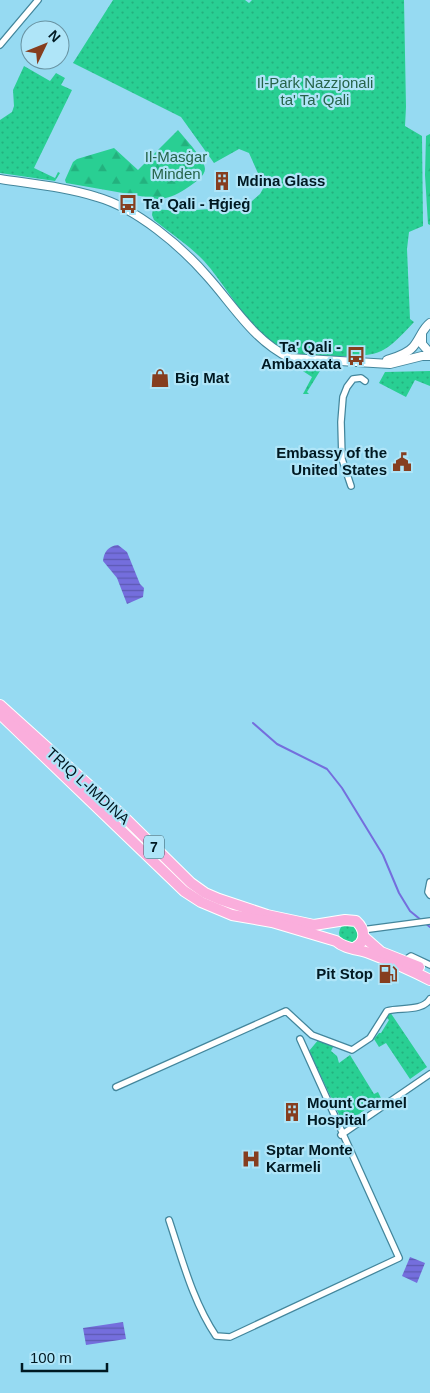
<svg xmlns="http://www.w3.org/2000/svg" width="430" height="1393" viewBox="0 0 430 1393" font-family="Helvetica,sans-serif">
<defs>
<pattern id="green-dots" width="8" height="8" patternUnits="userSpaceOnUse" patternTransform="scale(1.25)"><rect width="8" height="8" fill="#29cf93"/><path d="M2 2h.1M6 6h.1" fill="none" stroke="#23b17e" stroke-width="1.8" stroke-linecap="round"/></pattern>
<pattern id="forest-firs" width="22" height="20" patternUnits="userSpaceOnUse" patternTransform="scale(1.25)"><rect width="22" height="20" fill="#29cf93"/><path d="M5 1l3.5 6h-7zM16 11l3.5 6h-7z" fill="#23b17e"/></pattern>
<pattern id="water-rules" width="6" height="5" patternUnits="userSpaceOnUse" patternTransform="scale(1.25)"><rect width="6" height="5" fill="#746edd"/><path d="M0 2.5h6" fill="none" stroke="#5d5ab3"/></pattern>
</defs>
<rect width="100%" height="100%" fill="#96daf2"/>
<!-- green -->
<g fill="url(#green-dots)">
<path d="M 113,0 L 245,0 L 249,3 L 252,0 L 404,0 L 406,107 L 405,126 L 422,136 L 423,226 L 409,232 L 407,249 L 410,319 L 414,322 C 384,354 382,356 339,356 C 324,356 308,357 293,352 C 251,339 232,292 204,261 C 190,246 170,233 154,220 L 152,215 L 153,209 L 181,211 L 239,207 L 252,201 L 260,194 L 264,187 L 249,153 L 239,149 L 214,163 L 181,117 L 73,63 Z"/>
<polygon points="24,66 50,81 56,73 65,78 61,85 72,90 34,168 55,178 58,172 60,173 55,181 0,173 0,120 12,112 14,106 13,90"/>
<polygon points="293,363 323,366 307,392 309,394 303,394 312,377 292,364"/>
<polygon points="430,371 430,386 415,380 406,397 379,383 385,372"/>
<circle cx="349" cy="933" r="10"/>
<polygon points="390,1012 427,1067 410,1079 386,1043 379,1047 374,1039 379,1033 381,1033 389,1020 387,1018"/>
<polygon points="319,1039 334,1045 331,1051 337,1056 339,1063 350,1055 374,1094 378,1092 381,1098 344,1125 309,1051"/>
</g>
<!-- forest -->
<g fill="url(#forest-firs)">
<path d="M 178,130 C 185,139 205,159 205,169 C 205,176 195,182 190,186 C 180,193 169,199 157,199 L 66,183 L 65,180 L 73,162 L 77,159 L 114,148 L 138,170 Z"/>
<polygon points="430,134 430,225 428,224 425,175 426,136"/>
</g>
<!-- water -->
<g fill="url(#water-rules)">
<path d="M 118,545 L 127,552 L 140,584 L 144,588 L 143,597 L 127,604 L 117,578 L 103,561 C 104,552 108,546 118,545 Z"/>
<polygon points="410,1257 425,1263 417,1283 402,1276"/>
<polygon points="123,1322 126,1339 86,1345 83,1328"/>
</g>
<g fill="none" stroke-linecap="round" stroke-linejoin="round">
<!-- stream -->
<g stroke="#746edd" stroke-width="2">
<polyline points="253,723 277,744 327,769 342,788 383,855 399,893 410,911 421,920"/>
<polyline points="425,923 430,927"/>
</g>
<!-- street casing -->
<g stroke="#43869c" stroke-width="8">
<g id="street">
<polyline points="0,45 38,0"/>
<polyline points="351,486 342,459 341,422 343,397 347,387 353,379 361,378 365,381"/>
<polyline points="430,882 428,892 430,895"/>
<polyline points="362,930 430,921"/>
<polyline points="405,960 411,956 430,965"/>
<path d="M 116,1087 L 286,1011 L 312,1035 L 352,1050 L 370,1038 L 387,1011 C 400,1007 422,1012 430,999"/>
<polyline points="341,1135 430,1074"/>
<path d="M 169,1220 C 182,1259 193,1302 216,1336 L 230,1337 L 399,1258 L 300,1039"/>
</g>
</g>
<!-- secondary casing -->
<g stroke="#43869c" stroke-width="10">
<g id="secondary">
<path d="M 0,179 C 32,184 66,187 97,197 C 136,208 181,246 207,276 C 234,306 253,340 290,358 L 390,364 L 422,356 L 430,356"/>
<polyline points="422,334 422,344 430,353"/>
<path d="M 387,360 C 396,357 407,354 413,347 C 420,339 422,329 430,323"/>
</g>
</g>
<!-- highway casing -->
<g stroke="#fff" stroke-width="12">
<g id="highway">
<path d="M 0,705 L 122,815 L 191,883 L 205,893 L 219,899 L 267,915 L 314,925 L 345,920 L 356,921 C 365,929 367,942 354,948"/>
<path d="M 0,714 L 184,891 L 201,902 L 232,915 L 272,922 L 336,941 C 345,949 358,949 369,953 C 390,961 411,970 430,980"/>
<polyline points="364,937 381,952 419,967"/>
</g>
</g>
<!-- street -->
<use href="#street" stroke="#fff" stroke-width="5.5"/>
<!-- secondary -->
<use href="#secondary" stroke="#fff" stroke-width="8"/>
<!-- highway -->
<use href="#highway" stroke="#faaedc" stroke-width="10"/>
</g>
<!-- icons -->
<defs>
<g id="building-bare" transform="scale(1.5)"><path d="M-4-6H4V6H1V3H-1V6H-4ZM-2.5-4.3h1.7v1.8h-1.7ZM.8-4.3h1.7v1.8H.8ZM-2.5-1h1.7V.8h-1.7ZM.8-1h1.7V.8H.8Z" fill="#863e1f" stroke="#afe5f8" stroke-width="2.5" paint-order="stroke"/></g>
<g id="bus-bare" transform="scale(1.5)"><path d="M-5-6H5V4H4V6H2V4H-2V6H-4V4H-5ZM-3.5-4V0h7V-4ZM-3.5 1.2v1.5H-2V1.2ZM2 1.2v1.5H3.5V1.2Z" fill="#863e1f" stroke="#afe5f8" stroke-width="2.5" paint-order="stroke"/></g>
<g id="shop-bare" transform="scale(1.5)"><path d="M-5-2.5h2.3a2.7 3.5 0 0 1 5.4 0H5L5.5 6h-11ZM-1.5-2.5h3a1.5 2.3 0 0 0-3 0Z" fill="#863e1f" stroke="#afe5f8" stroke-width="2.5" paint-order="stroke"/></g>
<g id="civic-bare" transform="scale(1.5)"><path d="M-.6-6.5H3V-4.5H.6V-3L4-1V1h2V6H-6V1h2V-1L-.6-3ZM-1.2 2.5V6h2.4V2.5Z" fill="#863e1f" stroke="#afe5f8" stroke-width="2.5" paint-order="stroke"/></g>
<g id="fuel-bare" transform="scale(1.5)"><path d="M-5.5-6h7V0h2V4h1.3V-2.5L3-4.5l.8-.8L6-3V5H2.5V1h-1V6h-7ZM-4.2-4.7v3.2H.2V-4.7Z" fill="#863e1f" stroke="#afe5f8" stroke-width="2.5" paint-order="stroke"/></g>
<g id="hospital-bare" transform="scale(1.5)"><path d="M-5-5h3v3.5h4V-5h3V5h-3V1.5h-4V5h-3Z" fill="#863e1f" stroke="#afe5f8" stroke-width="2.5" paint-order="stroke"/></g>
</defs>
<g fill-rule="evenodd">
<use href="#building-bare" x="222" y="181"/>
<use href="#bus-bare" x="128" y="204"/>
<use href="#bus-bare" x="356" y="356"/>
<use href="#shop-bare" x="160" y="378"/>
<use href="#civic-bare" x="402" y="462"/>
<use href="#fuel-bare" x="388" y="974"/>
<use href="#building-bare" x="292" y="1112"/>
<use href="#hospital-bare" x="251" y="1159"/>
</g>
<g text-anchor="middle" stroke-width="4.5" stroke-linejoin="round" paint-order="stroke">
<!-- shield labels -->
<rect fill="#afe5f8" stroke="#345662" stroke-width="1" x="144" y="835.5" width="20" height="23" rx="4"/>
<g font-size="14" font-weight="bold" fill="#001922">
<text x="154" y="852">7</text>
</g>
<!-- park labels -->
<g font-size="15" fill="#27644a" stroke="#afe5f8">
<text x="315" y="88">Il-Park Nazzjonali<tspan x="315" dy="17">ta' Ta' Qali</tspan></text>
<text x="176" y="162">Il-Masġar<tspan x="176" dy="17">Minden</tspan></text>
</g>
<!-- poi labels -->
<g font-size="15" font-weight="bold" fill="#001922" stroke="#afe5f8" text-anchor="start">
<text x="237" y="186">Mdina Glass</text>
<text x="143" y="209">Ta' Qali - Ħġieġ</text>
<text x="341" y="352" text-anchor="end">Ta' Qali -<tspan x="341" dy="17">Ambaxxata</tspan></text>
<text x="175" y="383">Big Mat</text>
<text x="387" y="458" text-anchor="end">Embassy of the<tspan x="387" dy="17">United States</tspan></text>
<text x="373" y="979" text-anchor="end">Pit Stop</text>
<text x="307" y="1108">Mount Carmel<tspan x="307" dy="17">Hospital</tspan></text>
<text x="266" y="1155">Sptar Monte<tspan x="266" dy="17">Karmeli</tspan></text>
</g>
<!-- street labels -->
<g font-size="15" fill="#001922" stroke="#afe5f8">
<text transform="translate(88 786) rotate(42)" y="5">TRIQ L-IMDINA</text>
</g>
</g>
<!-- north arrow -->
<g transform="translate(45 45) rotate(47)"><circle r="24" fill="#afe5f8" stroke="#6993a2"/>
<path d="M0-4L9 19L0 12L-9 19Z" fill="#863e1f"/>
<text y="-8" font-size="14" font-weight="bold" text-anchor="middle" fill="#001922">N</text>
</g>
<!-- scale -->
<path d="M22 1363v8h85v-8" fill="none" stroke="#001922" stroke-width="2.5"/>
<text x="30" y="1363" font-size="15" fill="#001922" stroke="#afe5f8" stroke-width="4" paint-order="stroke">100 m</text>
</svg>
